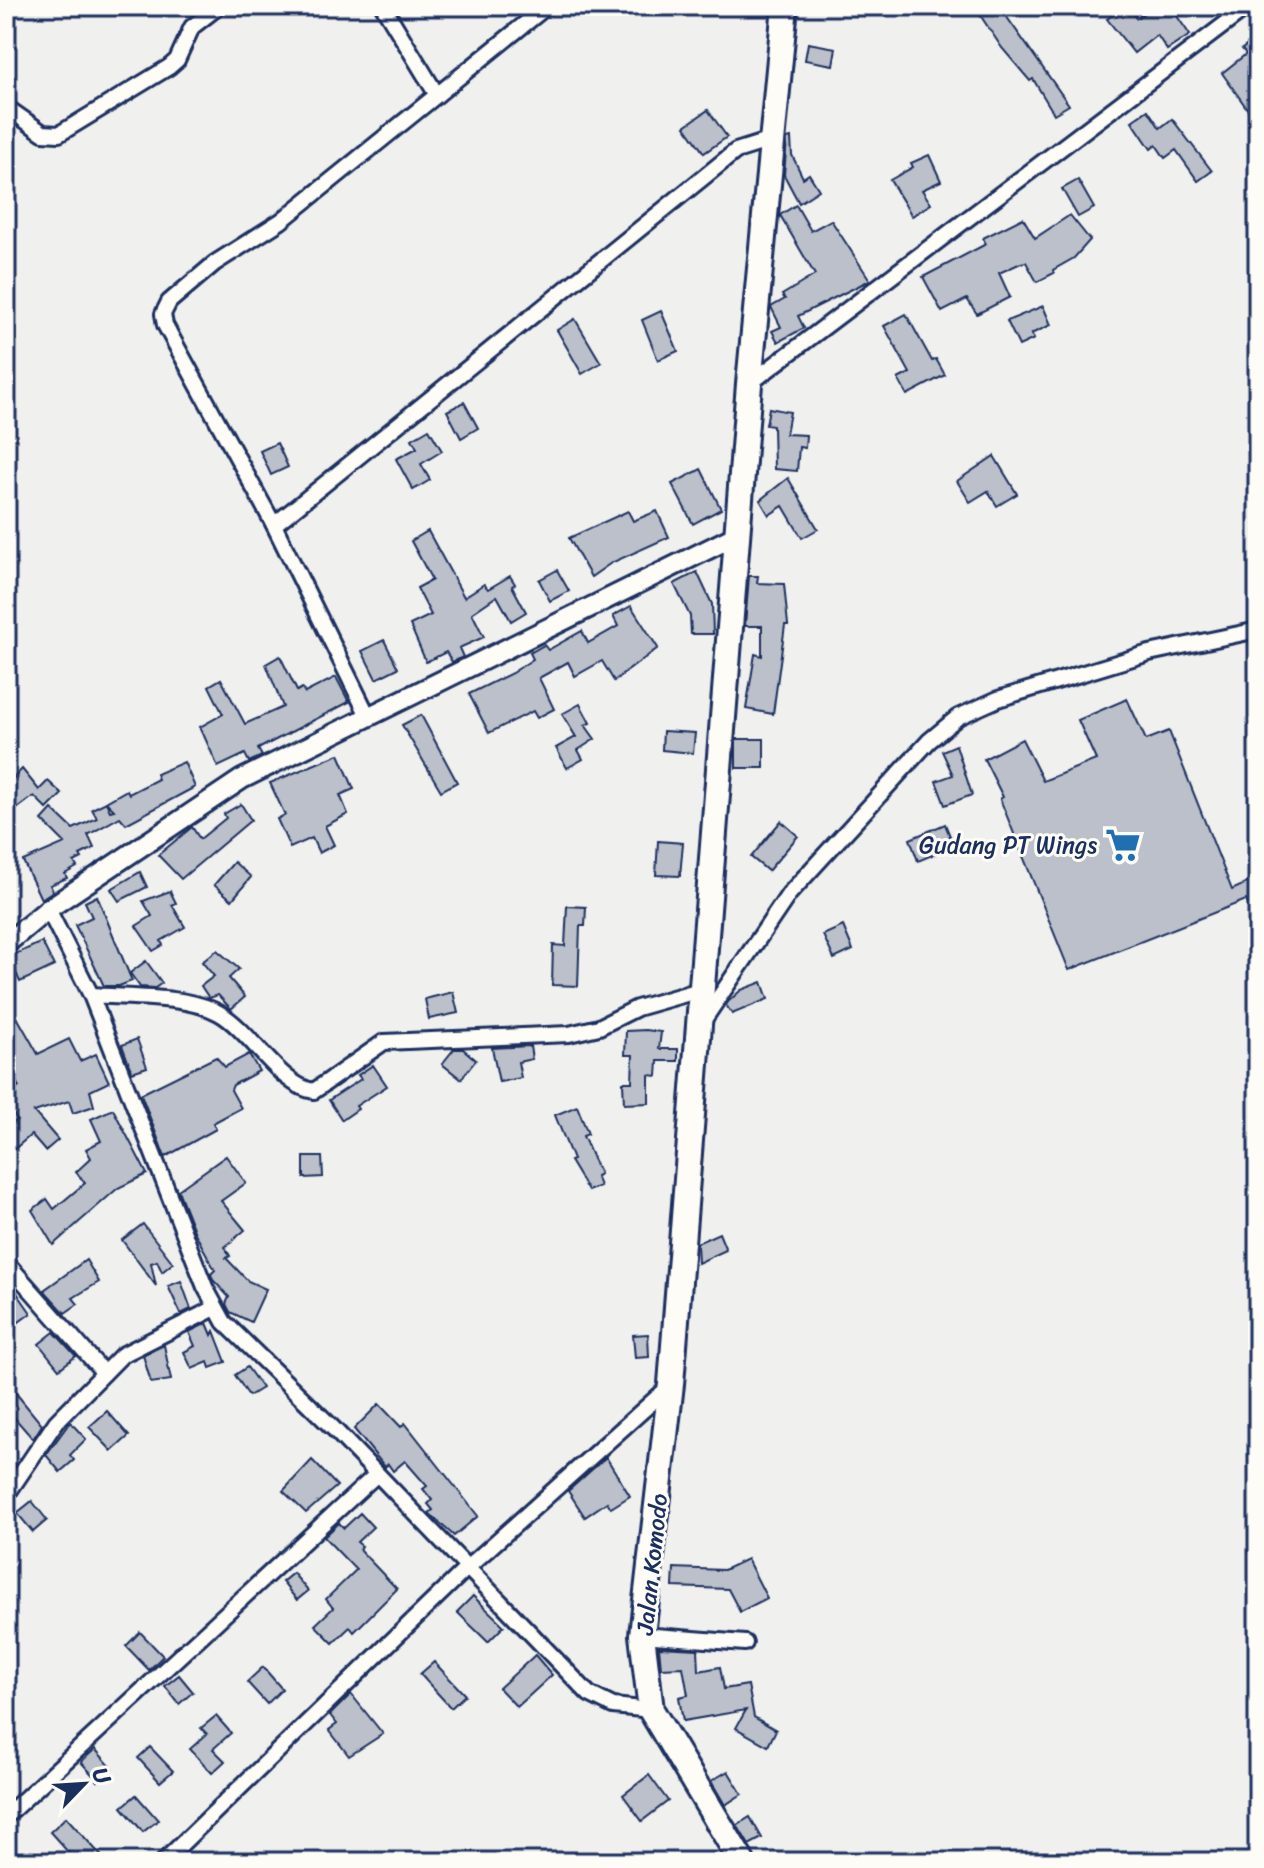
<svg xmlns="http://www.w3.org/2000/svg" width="1264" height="1868" viewBox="0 0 1264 1868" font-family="Sriracha,sans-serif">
<rect width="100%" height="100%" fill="#f0f0ee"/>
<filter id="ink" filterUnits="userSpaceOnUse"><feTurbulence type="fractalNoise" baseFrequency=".0125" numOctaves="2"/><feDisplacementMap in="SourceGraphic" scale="16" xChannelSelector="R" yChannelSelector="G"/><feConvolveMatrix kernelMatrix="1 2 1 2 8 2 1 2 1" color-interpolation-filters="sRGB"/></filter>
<g filter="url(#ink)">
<!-- building -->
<g fill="#bbc0ca" stroke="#1b2f5e" stroke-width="2">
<polygon points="974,6 999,6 1069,105 1054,114 1033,79 1030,81 1002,48"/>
<polygon points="1125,6 1137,18 1154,6 1170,6 1190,35 1167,50 1157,35 1134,53 1107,19"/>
<polygon points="1258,38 1258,72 1254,67 1249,70 1258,82 1258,124 1222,73 1246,54 1242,49"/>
<polygon points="808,43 836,48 833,65 805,60"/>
<polygon points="708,110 727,137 704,153 685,126"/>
<polygon points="1148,110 1160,128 1172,119 1212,171 1198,181 1176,150 1165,158 1156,145 1151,149 1132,121"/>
<polygon points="791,138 792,155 803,178 809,174 819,190 799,203 784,175 787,139"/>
<polygon points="929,155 941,181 922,190 931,204 912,216 890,180 913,167 911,163"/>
<polygon points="1078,180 1094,208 1078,217 1062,189"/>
<polygon points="796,205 811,231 831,220 870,280 798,316 804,328 778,342 772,331 781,327 771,307 785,299 782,295 815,275 780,215"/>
<polygon points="1070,215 1090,240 1074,258 1053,270 1054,273 1037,282 1026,262 1021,263 999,273 1010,297 977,314 967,299 942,312 923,277 986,244 983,238 1023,218 1035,238"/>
<polygon points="1043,306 1051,325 1031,334 1034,339 1019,346 1007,321"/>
<polygon points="661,311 678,351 658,360 642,320"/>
<polygon points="906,314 932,361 936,359 945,375 907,395 898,379 910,373 884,326"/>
<polygon points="575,319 601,363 582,374 557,330"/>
<polygon points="464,402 478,428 461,438 447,411"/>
<polygon points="769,408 790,412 786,434 806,435 805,448 799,447 797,471 774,469 773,426 766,425"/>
<polygon points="429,429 442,451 421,464 430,480 413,490 396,459 417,448 412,439"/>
<polygon points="277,443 288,467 271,475 260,451"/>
<polygon points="994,456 1017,494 997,506 988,491 970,502 957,481"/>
<polygon points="701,469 721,509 693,524 672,484"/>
<polygon points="788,478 818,529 802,538 783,506 769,515 760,500"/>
<polygon points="628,511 633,521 657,511 669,537 611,563 591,577 569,538"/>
<polygon points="428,531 464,597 484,584 488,589 510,576 515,584 512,586 526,612 511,621 497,596 472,613 484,637 459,648 463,657 452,662 446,652 426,662 410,625 431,615 417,588 432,580 411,541"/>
<polygon points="557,570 569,591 550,601 539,580"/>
<polygon points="697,572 712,604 713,634 691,634 690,616 674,584"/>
<polygon points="749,576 758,576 757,583 784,584 788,625 785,625 773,714 746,709 755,654 762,656 762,626 745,626"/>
<polygon points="631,606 658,648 614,681 602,661 575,676 568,662 539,678 554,709 537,718 533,711 489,733 469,694 512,673 533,659 530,653 544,645 548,650 582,631 588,643 618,626 613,616"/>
<polygon points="384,640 398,668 376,679 362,651"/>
<polygon points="280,656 297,691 302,688 305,693 336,677 349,702 258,749 262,756 249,762 245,754 218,767 200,727 223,714 209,686 221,679 245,724 283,707 266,664"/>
<polygon points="1127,699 1146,740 1169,731 1232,890 1258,878 1258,926 1246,900 1069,970 1000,799 1003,797 984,759 1022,739 1043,781 1096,760 1078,720"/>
<polygon points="580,704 590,723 585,725 595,739 578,750 583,759 567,768 556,748 576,737 562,714"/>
<polygon points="421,715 457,782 441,791 402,725"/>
<polygon points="663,731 695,733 693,753 662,750"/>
<rect x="736" y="739" width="28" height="29"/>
<polygon points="956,745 972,795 945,805 936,781 953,775 942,751"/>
<polygon points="339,754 354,789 340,795 348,814 325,826 334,845 319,853 312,838 290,848 277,819 285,815 270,783"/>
<polygon points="184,762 195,787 126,824 120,817 88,835 94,848 80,855 82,858 74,862 77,867 65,874 67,878 50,885 53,891 41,899 23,861 65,843 42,820 52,809 73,829 97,818 92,809 106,802 110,811 114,810 106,802 127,790 129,794 158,779 156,774"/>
<polygon points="22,769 39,790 48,781 62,794 47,809 34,796 6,817 6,786"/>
<polygon points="241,804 251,820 181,879 158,855 192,827 200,839 226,818 224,814"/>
<polygon points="781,821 798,836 768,871 751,857"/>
<polygon points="945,824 954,846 918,861 910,839"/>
<polygon points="658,841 683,843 680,876 656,875"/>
<polygon points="234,862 251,877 232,900 214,885"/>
<polygon points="140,872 147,887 119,901 111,889"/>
<polygon points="170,891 176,903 172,905 185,927 161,941 163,945 153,951 136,926 152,916 143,901"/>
<polygon points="97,896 132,981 119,986 104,986 75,925 92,917 85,902"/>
<polygon points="567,906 586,907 585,926 580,926 578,986 552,985 553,945 565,946"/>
<polygon points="843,926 853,950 834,959 823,935"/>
<polygon points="42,942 54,966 20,982 9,957"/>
<polygon points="217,950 239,969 229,978 245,997 231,1009 218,995 209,998 201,986 214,976 202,962"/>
<polygon points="146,961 162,983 155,988 140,987 130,973"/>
<polygon points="762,982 768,999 732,1014 726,1005 729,1001 741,990"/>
<polygon points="453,992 458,1013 429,1019 425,999"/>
<polygon points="17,1017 38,1054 69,1039 80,1061 96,1054 109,1082 90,1091 94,1106 73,1113 69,1101 34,1112 58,1140 45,1151 31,1135 12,1151 6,1144 6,1129 17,1120 7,1104 11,1101 7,1094 19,1087 6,1063 6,1024"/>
<polygon points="646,1030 661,1032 659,1049 678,1049 678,1061 658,1061 657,1076 649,1075 649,1103 624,1104 623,1082 632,1082 633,1055 625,1055 626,1031"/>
<polygon points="137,1039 147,1067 132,1072 122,1045"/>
<polygon points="530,1046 532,1059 518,1062 521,1078 499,1082 492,1048"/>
<polygon points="454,1049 463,1049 476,1060 461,1079 442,1064"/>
<polygon points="249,1054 259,1071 233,1085 231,1090 241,1108 213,1123 216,1129 165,1157 141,1094 216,1057 225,1067"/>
<polygon points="373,1065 387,1086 356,1106 358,1109 342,1120 329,1100 361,1079 358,1075"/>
<polygon points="577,1106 588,1134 583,1136 600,1174 596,1176 600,1186 588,1191 570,1161 573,1160 555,1115"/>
<polygon points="113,1109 147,1174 118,1188 53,1245 32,1210 47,1199 54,1209 85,1183 76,1172 91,1158 86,1149 101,1141 91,1119"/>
<polygon points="226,1156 246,1183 221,1201 245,1230 225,1247 230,1256 226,1258 248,1281 266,1289 251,1322 230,1312 226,1304 229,1297 213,1280 211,1274 215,1270 195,1233 178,1190"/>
<polygon points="304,1157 322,1157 323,1177 304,1178"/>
<polygon points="143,1224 173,1263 162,1272 157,1261 151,1263 156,1286 122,1240"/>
<polygon points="719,1233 726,1250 698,1263 697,1243"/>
<polygon points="86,1260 99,1282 73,1298 78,1304 65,1313 44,1290"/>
<polygon points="6,1277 31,1313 12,1327 6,1319"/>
<polygon points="181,1281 191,1309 181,1314 168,1286"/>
<polygon points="207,1323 212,1335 214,1331 226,1362 210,1368 208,1362 192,1369 184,1352 195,1346 189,1332"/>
<polygon points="54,1332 76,1356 59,1369 39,1344"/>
<polygon points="648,1334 649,1357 635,1358 633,1335"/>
<polygon points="164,1345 171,1380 151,1383 143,1355"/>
<polygon points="247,1367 262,1388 249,1396 235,1375"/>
<polygon points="15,1392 42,1425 33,1439 6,1408 6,1399"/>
<polygon points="379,1404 401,1427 405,1423 478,1516 454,1536 429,1513 433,1510 428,1504 432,1500 423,1489 427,1486 405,1461 393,1471 388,1464 385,1467 354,1429"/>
<polygon points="107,1411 129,1436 112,1451 89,1427"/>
<polygon points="70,1422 86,1439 70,1455 74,1460 60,1472 46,1455"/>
<polygon points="606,1457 630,1496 611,1508 607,1502 585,1517 568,1491"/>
<polygon points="312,1460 337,1486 306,1513 283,1491"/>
<polygon points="32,1501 47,1520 33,1532 17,1513"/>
<polygon points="360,1513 373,1527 357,1542 362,1546 359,1549 397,1589 354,1632 350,1627 333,1643 315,1625 333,1608 326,1599 356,1570 324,1537 339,1523 344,1528"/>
<polygon points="747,1559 767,1598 740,1612 728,1589 673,1587 674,1568 724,1570"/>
<polygon points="293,1573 308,1591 297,1600 282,1582"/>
<polygon points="473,1596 504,1626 488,1642 457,1612"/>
<polygon points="140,1632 163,1656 149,1670 126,1646"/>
<polygon points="659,1647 698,1649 699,1671 720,1667 724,1689 748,1685 754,1717 776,1730 768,1746 736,1728 746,1710 683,1721 679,1697 688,1695 683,1667 661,1668"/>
<polygon points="535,1655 552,1675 517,1707 499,1688"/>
<polygon points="434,1662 465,1695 451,1708 420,1674"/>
<polygon points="263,1667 282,1689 267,1704 247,1682"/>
<polygon points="179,1675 193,1692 179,1704 165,1686"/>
<polygon points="351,1694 383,1734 349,1756 329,1730 337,1724 330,1715"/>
<polygon points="216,1716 231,1733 213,1749 225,1761 212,1773 190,1749 207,1734 201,1728"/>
<polygon points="150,1747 173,1771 160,1782 138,1758"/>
<polygon points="95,1749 112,1768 98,1781 81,1762"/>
<polygon points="728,1771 742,1794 725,1805 711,1781"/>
<polygon points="649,1775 668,1801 642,1821 623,1795"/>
<polygon points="136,1795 158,1820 143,1832 122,1807"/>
<polygon points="66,1817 107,1862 77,1862 50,1832"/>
<polygon points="750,1817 762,1838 749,1845 737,1825"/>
</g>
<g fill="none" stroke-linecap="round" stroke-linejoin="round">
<!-- minor casing -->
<g stroke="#1b2f5e" stroke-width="20">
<g id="minor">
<polyline points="383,6 437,95"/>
<polyline points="6,107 43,133 59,134 169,67 177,60 192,27 219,6"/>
<polyline points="749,384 1249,6"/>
<polyline points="274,525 165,325 163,314 169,302 215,263 281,221 547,6"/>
<polyline points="369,718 274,525 736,151 774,139"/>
<polyline points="48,909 91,995 205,1287 224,1322 334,1429 589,1694 613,1706 651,1710"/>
<path d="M 91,995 C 128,998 187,995 219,1013 C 250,1030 281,1087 314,1091 L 384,1042 L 569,1034 L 599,1027 L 637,1008 L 700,990"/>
<polyline points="703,1021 789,894 929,741 958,717 998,699 1149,653 1258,630"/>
<polyline points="6,1262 104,1373"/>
<polyline points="6,1496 56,1422 122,1355 215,1308"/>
<polyline points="642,1635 745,1643"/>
<polyline points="6,1816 377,1474"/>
<polyline points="163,1862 467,1568 671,1385"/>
</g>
</g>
<!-- tertiary casing -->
<g stroke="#1b2f5e" stroke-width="24">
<polyline id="tertiary" points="6,944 48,909 242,779 739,534"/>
</g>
<!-- trunk casing -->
<g stroke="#1b2f5e" stroke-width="30">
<polyline id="trunk" points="742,1862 651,1710 642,1635 671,1384 749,384 785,6"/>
</g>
<!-- minor -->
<use href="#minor" stroke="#fdfcf7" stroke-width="14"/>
<!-- tertiary -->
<use href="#tertiary" stroke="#fdfcf7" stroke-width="18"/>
<!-- trunk -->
<use href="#trunk" stroke="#fdfcf7" stroke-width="24"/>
</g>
</g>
<!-- icons -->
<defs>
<g id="supermarket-bare" transform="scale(2.76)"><path d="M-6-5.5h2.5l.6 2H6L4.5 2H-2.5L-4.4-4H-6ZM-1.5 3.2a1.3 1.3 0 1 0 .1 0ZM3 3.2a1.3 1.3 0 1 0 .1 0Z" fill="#1f6fb2" stroke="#fdfcf7" stroke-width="2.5" paint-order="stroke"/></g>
</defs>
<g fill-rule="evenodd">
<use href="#supermarket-bare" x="1123" y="845"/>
</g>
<g text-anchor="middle" stroke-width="6" stroke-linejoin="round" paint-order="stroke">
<!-- poi labels -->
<g font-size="24" fill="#1b2f5e" stroke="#fdfcf7" text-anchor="end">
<text x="1097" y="853">Gudang PT Wings</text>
</g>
<!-- street labels -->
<g font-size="24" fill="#1b2f5e" stroke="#fdfcf7">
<text transform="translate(652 1564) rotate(-84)" y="8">Jalan Komodo</text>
</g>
</g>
<!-- margin -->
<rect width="1264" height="1868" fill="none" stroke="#fdfcf7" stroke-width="32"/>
<rect x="16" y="16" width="1232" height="1836" fill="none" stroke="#1b2f5e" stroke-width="3" filter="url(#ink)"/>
<!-- north arrow -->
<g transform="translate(84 1784) rotate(65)" stroke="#fdfcf7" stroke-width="6" paint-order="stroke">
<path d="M0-6L14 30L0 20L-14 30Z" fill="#1b2f5e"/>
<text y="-12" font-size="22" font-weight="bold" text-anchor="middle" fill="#1b2f5e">U</text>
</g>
</svg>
